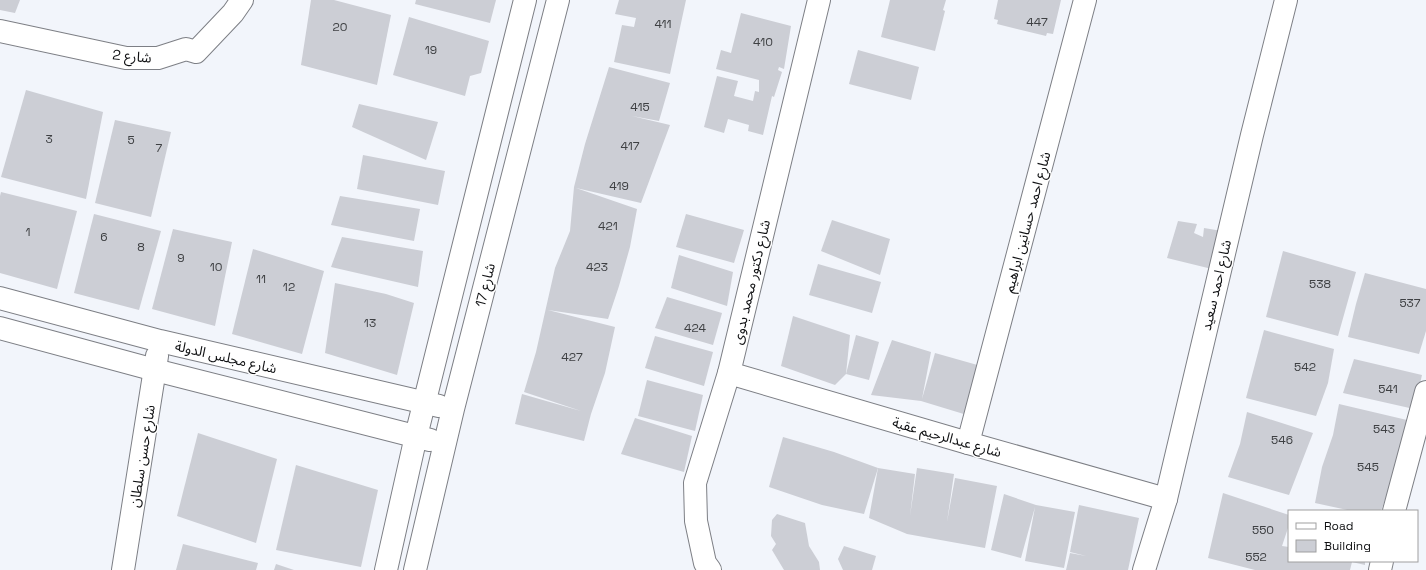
<svg xmlns="http://www.w3.org/2000/svg" width="1426" height="570" viewBox="0 0 1426 570" font-family="'Space Grotesk','Noto Sans Arabic',sans-serif">
<rect width="100%" height="100%" fill="#f2f5fb"/>
<!-- building -->
<g fill="#ccced5">
<polygon points="0,0 20,0 15,13 0,10"/>
<polygon points="311,0 334,0 391,15 377,85 301,65"/>
<polygon points="416,0 496,0 490,23 415,4"/>
<polygon points="619,0 686,0 670,74 614,62 622,25 634,27 636,18 615,14"/>
<polygon points="890,0 946,0 943,10 945,11 935,51 881,37"/>
<polygon points="998,0 1061,0 1053,34 1047,33 1046,36 997,24 998,20 994,19"/>
<polygon points="741,13 791,26 784,69 779,67 778,70 782,72 774,97 772,96 763,135 748,131 749,125 728,119 724,133 704,127 717,76 738,81 734,96 753,101 755,91 759,92 759,80 716,69 721,50 731,53"/>
<polygon points="409,17 489,41 481,73 470,76 465,96 393,75"/>
<polygon points="858,50 919,67 911,100 849,84"/>
<polygon points="609,67 670,83 659,121 632,116 670,125 641,203 576,188 637,209 630,247 619,286 608,319 548,310 615,327 605,373 591,414 584,441 515,424 522,394 581,411 524,392 536,352 555,268 570,231 574,187 585,144"/>
<polygon points="26,90 103,112 86,199 1,177"/>
<polygon points="359,104 438,122 426,160 352,127"/>
<polygon points="115,120 171,132 151,217 95,203"/>
<polygon points="363,155 445,171 438,205 357,189"/>
<polygon points="1,192 77,211 57,289 0,273 0,196"/>
<polygon points="340,196 420,209 414,241 331,225"/>
<polygon points="94,214 161,231 139,310 74,293"/>
<polygon points="686,214 744,230 734,263 676,247"/>
<polygon points="832,220 890,239 880,275 821,251"/>
<polygon points="1178,221 1197,224 1194,233 1203,237 1204,228 1222,231 1216,270 1167,258"/>
<polygon points="173,229 232,242 215,326 152,309"/>
<polygon points="342,237 423,251 418,287 331,267"/>
<polygon points="253,249 324,271 302,354 232,334"/>
<polygon points="1283,251 1356,272 1338,336 1266,317"/>
<polygon points="679,255 733,272 727,306 671,288"/>
<polygon points="818,264 881,282 872,313 809,295"/>
<polygon points="1365,273 1426,289 1426,331 1419,354 1348,337 1356,304"/>
<polygon points="335,283 386,294 414,303 397,375 325,353"/>
<polygon points="667,297 722,313 713,345 655,328"/>
<polygon points="793,316 850,335 846,374 835,385 781,366"/>
<polygon points="1264,330 1334,349 1328,383 1316,416 1246,398"/>
<polygon points="856,335 879,342 869,380 846,374"/>
<polygon points="655,336 713,352 704,386 645,368"/>
<polygon points="892,340 931,352 922,399 935,353 981,366 967,415 921,401 871,395"/>
<polygon points="1354,359 1422,375 1414,409 1343,393"/>
<polygon points="647,380 703,395 695,431 638,416"/>
<polygon points="1339,404 1407,420 1401,453 1381,511 1352,511 1315,503 1322,467 1333,435"/>
<polygon points="1247,412 1313,433 1289,495 1228,477 1240,444"/>
<polygon points="635,418 692,436 684,472 621,454"/>
<polygon points="198,433 277,459 256,543 177,516"/>
<polygon points="783,437 834,452 878,468 864,514 822,505 769,487"/>
<polygon points="296,465 378,490 361,567 276,550"/>
<polygon points="878,468 915,474 910,516 917,468 954,474 947,522 955,478 997,486 985,548 907,534 869,518"/>
<polygon points="1223,493 1289,515 1289,525 1282,546 1289,547 1289,561 1365,561 1365,565 1352,562 1350,570 1255,570 1208,558"/>
<polygon points="1004,494 1036,505 1075,512 1064,568 1025,561 1035,507 1021,558 991,550"/>
<polygon points="1079,505 1139,518 1128,570 1066,570 1070,553 1086,556 1070,552"/>
<polygon points="777,514 805,523 809,546 819,562 820,570 784,570 772,550 776,544 771,536 772,520"/>
<polygon points="183,544 258,563 256,570 176,570"/>
<polygon points="844,546 876,556 872,570 843,570 838,559"/>
<polygon points="276,564 294,570 274,570"/>
</g>
<g fill="none" stroke-linecap="round" stroke-linejoin="round">
<!-- minor casing -->
<g stroke="#7d7f85" stroke-width="24">
<g id="minor">
<polyline points="0,31 126,58 158,58 186,49 196,52 233,13 242,0"/>
<polyline points="0,298 160,341 439,406"/>
<polyline points="0,328 155,370 430,440"/>
<polyline points="729,373 968,443 1166,499"/>
<polyline points="968,443 1085,0"/>
<polyline points="1394,511 1426,392"/>
<polyline points="123,570 157,356"/>
<polyline points="386,570 416,436 525,0"/>
<polyline points="415,570 453,409 558,0"/>
<polyline points="710,570 705,563 696,521 695,483 729,373 819,0"/>
<polyline points="1144,570 1166,499 1252,135 1286,0"/>
<polyline points="1380,570 1382,561"/>
</g>
</g>
<!-- minor -->
<use href="#minor" stroke="#fff" stroke-width="22"/>
</g>
<g text-anchor="middle" stroke-width="3" stroke-linejoin="round" paint-order="stroke">
<!-- number labels -->
<g font-size="12" fill="#3e4043">
<text x="1037" y="26">447</text>
<text x="663" y="28">411</text>
<text x="340" y="31">20</text>
<text x="763" y="46">410</text>
<text x="431" y="54">19</text>
<text x="640" y="111">415</text>
<text x="49" y="143">3</text>
<text x="131" y="144">5</text>
<text x="630" y="150">417</text>
<text x="159" y="152">7</text>
<text x="619" y="190">419</text>
<text x="608" y="230">421</text>
<text x="28" y="236">1</text>
<text x="104" y="241">6</text>
<text x="141" y="251">8</text>
<text x="181" y="262">9</text>
<text x="216" y="271">10</text>
<text x="597" y="271">423</text>
<text x="261" y="283">11</text>
<text x="1320" y="288">538</text>
<text x="289" y="291">12</text>
<text x="1410" y="307">537</text>
<text x="370" y="327">13</text>
<text x="695" y="332">424</text>
<text x="572" y="361">427</text>
<text x="1305" y="371">542</text>
<text x="1388" y="393">541</text>
<text x="1384" y="433">543</text>
<text x="1282" y="444">546</text>
<text x="1368" y="471">545</text>
<text x="1263" y="534">550</text>
<text x="1256" y="561">552</text>
</g>
<!-- street labels -->
<g font-size="14" fill="#0f1012" stroke="#fff">
<text transform="translate(132 56) rotate(5)" y="5">شارع 2</text>
<text transform="translate(1027 222) rotate(-75)" y="5">شارع احمد حسانين ابراهيم</text>
<text transform="translate(751 282) rotate(-77)" y="5">شارع دكتور محمد بدوى</text>
<text transform="translate(485 285) rotate(-76)" y="5">شارع 17</text>
<text transform="translate(1216 285) rotate(-77)" y="5">شارع احمد سعيد</text>
<text transform="translate(226 357) rotate(13)" y="5">شارع مجلس الدولة</text>
<text transform="translate(947 437) rotate(16)" y="5">شارع عبدالرحيم عقبة</text>
<text transform="translate(142 456) rotate(-81)" y="5">شارع حسن سلطان</text>
</g>
</g>
<!-- legend -->
<rect x="1288" y="510" width="130" height="52" fill="#ffffff" stroke="#9f9fa0"/>
<rect x="1296" y="523" width="20" height="6" fill="#ffffff" stroke="#9f9fa0"/>
<text x="1324" y="530" font-size="12" fill="#0f1012">Road</text>
<rect x="1296" y="540" width="20" height="12" fill="#ccced5" stroke="#9f9fa0"/>
<text x="1324" y="550" font-size="12" fill="#0f1012">Building</text>
</svg>
